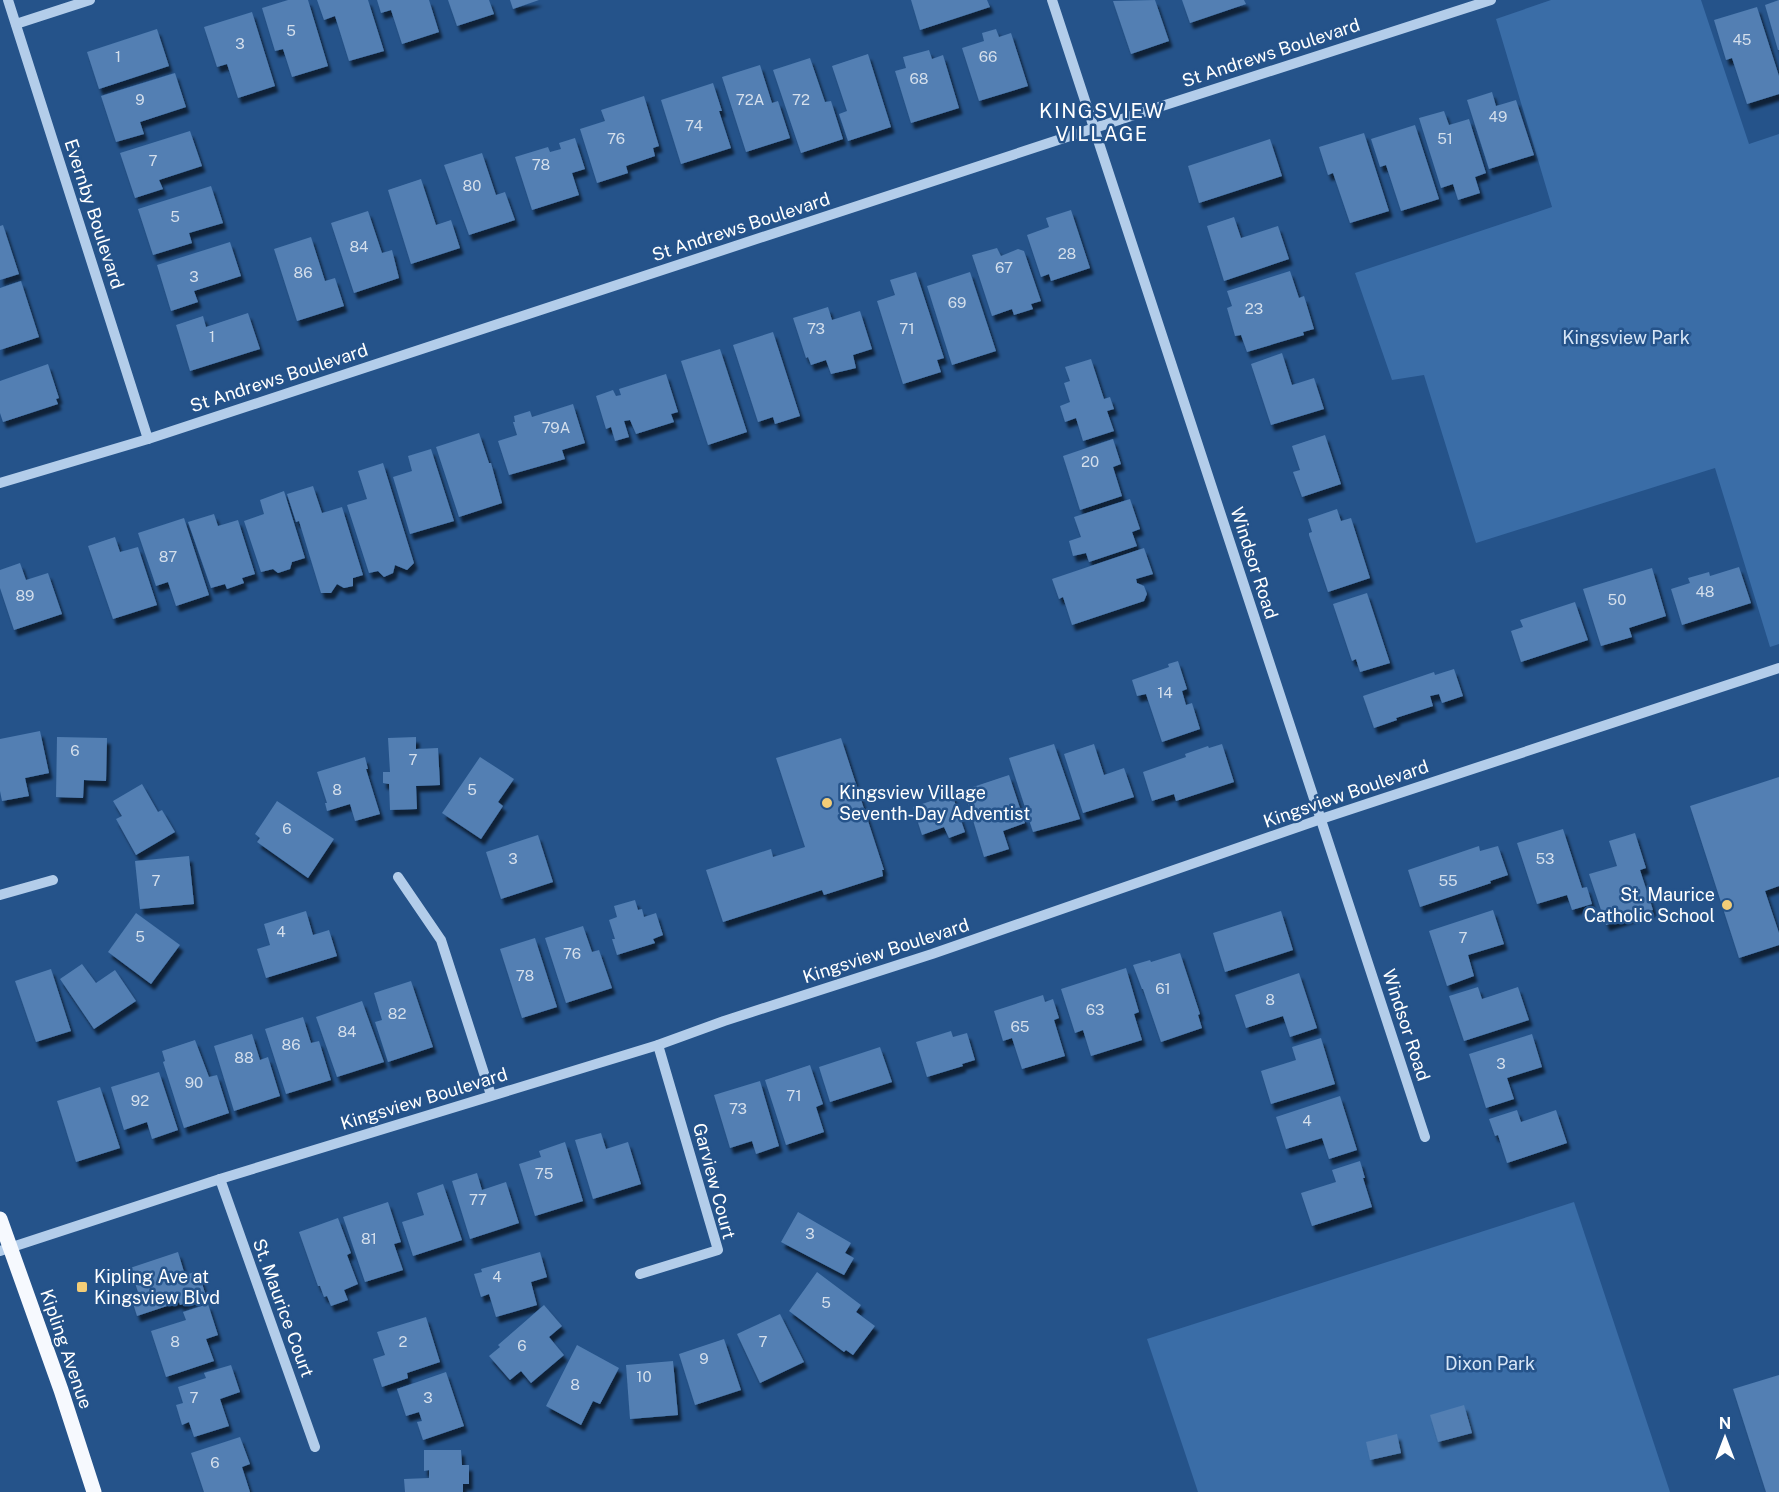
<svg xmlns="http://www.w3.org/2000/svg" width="1779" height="1492" viewBox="0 0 1779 1492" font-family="'Public Sans',sans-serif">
<defs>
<filter id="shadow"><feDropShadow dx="3.5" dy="6" stdDeviation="1.5" flood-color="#0009"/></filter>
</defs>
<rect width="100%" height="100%" fill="#25538a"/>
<!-- green -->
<g fill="#3a6da7">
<polygon points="1551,0 1701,0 1749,144 1779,134 1779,644 1770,647 1715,468 1476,543 1424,375 1392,380 1355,273 1552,207 1496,19"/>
<polygon points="1574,1202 1670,1492 1198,1492 1147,1339"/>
</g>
<!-- building -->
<g fill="#527fb3" filter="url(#shadow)">
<polygon points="288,0 308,0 328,66 292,77 283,49 275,51 262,8"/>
<polygon points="317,0 368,0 384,51 349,61 335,16 324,20"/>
<polygon points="377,0 429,0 439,32 402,44 391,10 381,13"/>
<polygon points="448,0 489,0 494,14 457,26"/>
<polygon points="510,0 539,0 513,9"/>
<polygon points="911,0 987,0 990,7 920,30"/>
<polygon points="1155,0 1169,41 1131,54 1113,1"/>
<polygon points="1182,0 1244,0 1246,4 1190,23"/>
<polygon points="1779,0 1779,50 1778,50 1765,5"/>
<polygon points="1757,7 1779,76 1779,94 1747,104 1732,58 1726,60 1714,20"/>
<polygon points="252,12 275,86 238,98 227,64 217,67 204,27"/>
<polygon points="157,29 169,66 99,89 87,52"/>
<polygon points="996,29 999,37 1011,33 1028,86 979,101 962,48 984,41 982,33"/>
<polygon points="929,50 932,59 943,55 959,108 911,123 895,71 906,68 903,57"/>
<polygon points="868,54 891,127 848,141 839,114 847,111 832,66"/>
<polygon points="810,58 825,102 831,101 843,139 801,153 773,70"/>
<polygon points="760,65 772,103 778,101 790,138 746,152 722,77"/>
<polygon points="175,73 186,107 140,122 144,134 116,142 101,96"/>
<polygon points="713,83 722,111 719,111 731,148 681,164 661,100"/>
<polygon points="1492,92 1496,106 1516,100 1534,155 1489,169 1467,100"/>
<polygon points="644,96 659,146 653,148 655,156 626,166 628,173 597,183 580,129 605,121 601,110"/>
<polygon points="1444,111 1449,125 1469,119 1486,173 1475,177 1480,193 1458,200 1453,184 1441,188 1419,118"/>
<polygon points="1415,125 1439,199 1401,211 1386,165 1380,167 1371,139"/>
<polygon points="190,131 202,166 159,180 163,189 135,198 120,153"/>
<polygon points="1364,133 1389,211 1350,223 1333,173 1328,175 1319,147"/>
<polygon points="575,138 585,169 572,173 579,195 532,210 515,157 548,147 550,152 561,149 559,143"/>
<polygon points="1270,139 1282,176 1199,203 1188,166"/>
<polygon points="482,153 496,195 505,192 515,220 469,235 444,165"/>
<polygon points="421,179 436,225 451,220 460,248 411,264 388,190"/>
<polygon points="211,186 223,223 189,233 192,243 153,255 138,209"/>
<polygon points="1071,210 1090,268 1051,281 1049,274 1041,277 1027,235 1049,227 1046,218"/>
<polygon points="368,211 382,253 392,250 399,278 354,293 331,223"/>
<polygon points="1234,217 1241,238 1278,226 1289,259 1224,281 1207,226"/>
<polygon points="3,225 19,274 0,280 0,226"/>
<polygon points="311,237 325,281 335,278 344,306 297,321 274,249"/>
<polygon points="230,242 241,276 194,291 198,302 171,311 157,265"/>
<polygon points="997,248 1001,256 1018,249 1024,251 1041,301 1031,304 1033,309 1014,315 1012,309 992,316 972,255"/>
<polygon points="1290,271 1299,298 1304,296 1314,329 1303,332 1304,335 1247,352 1241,335 1235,336 1227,308 1232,306 1227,291"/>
<polygon points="916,272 944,358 937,360 941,372 903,384 877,301 895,295 890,280"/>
<polygon points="970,272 996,351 952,365 927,286"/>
<polygon points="21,281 39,337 0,350 0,288"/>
<polygon points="828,307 832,320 860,311 872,349 853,355 856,368 831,374 826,360 811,365 808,357 806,358 793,318"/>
<polygon points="248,313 260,349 190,371 176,325 203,316 206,327"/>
<polygon points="773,332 800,416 775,424 773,417 758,422 733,345"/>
<polygon points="720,349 747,432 708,445 681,361"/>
<polygon points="1282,353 1292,385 1314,378 1324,409 1271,425 1251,364"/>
<polygon points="1091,359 1104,399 1110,397 1114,409 1107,411 1114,431 1083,441 1076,418 1065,422 1060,406 1070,402 1064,383 1070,381 1065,367"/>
<polygon points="48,364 59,398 56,399 58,404 3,422 0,413 0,381"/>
<polygon points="666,374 678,412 671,414 674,422 636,434 630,420 624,421 629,437 615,441 611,427 606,429 596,396 613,390 616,396 621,395 619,389"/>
<polygon points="573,404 585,443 562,450 565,459 509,475 498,441 517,435 513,422 515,422 514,416 530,411 532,417"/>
<polygon points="479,433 489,463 491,463 502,503 459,517 436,447"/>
<polygon points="1325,435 1341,484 1302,497 1293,472 1300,470 1292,446"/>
<polygon points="1113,439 1121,464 1113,467 1122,496 1080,510 1063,456"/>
<polygon points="431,449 454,521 410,534 393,477 412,471 408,456"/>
<polygon points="383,463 414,563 407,570 395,565 393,573 384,577 378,571 369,573 347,505 367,499 358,471"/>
<polygon points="313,486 322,513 342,507 363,575 353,578 353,586 344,588 337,584 331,593 321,593 299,521 296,522 287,494"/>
<polygon points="284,491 305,558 292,562 290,569 278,573 273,569 261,572 244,521 264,514 260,500"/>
<polygon points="1130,499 1140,529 1132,532 1137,546 1089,562 1086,553 1073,556 1069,541 1081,537 1074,517"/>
<polygon points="1337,509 1341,521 1351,518 1370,578 1328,592 1309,535 1309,533 1312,532 1308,519"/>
<polygon points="214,514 218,526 238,520 255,574 242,578 244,583 227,589 225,584 211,588 188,522"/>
<polygon points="184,518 209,595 176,606 168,582 156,586 138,533"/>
<polygon points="115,537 120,552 138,547 157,605 113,619 88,546"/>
<polygon points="1144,548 1153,574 1136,579 1137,583 1144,586 1147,594 1144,601 1072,625 1063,597 1059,599 1052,579"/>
<polygon points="20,563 26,580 48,573 62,614 14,630 0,588 0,570"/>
<polygon points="1739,567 1751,603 1682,625 1671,589 1690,583 1688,578 1709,572 1710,576"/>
<polygon points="1652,568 1666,616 1629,628 1632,637 1601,646 1583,589"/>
<polygon points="1367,593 1390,663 1360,672 1356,659 1352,661 1333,604"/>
<polygon points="1575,602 1588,640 1521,662 1511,631 1523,627 1520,620"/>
<polygon points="1178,661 1187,689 1182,691 1186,705 1192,703 1200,729 1162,742 1146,694 1137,696 1132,680 1169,667 1168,664"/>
<polygon points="1454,669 1463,696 1442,703 1439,694 1430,696 1433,706 1396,718 1397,720 1374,728 1363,696 1434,672 1435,675"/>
<polygon points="40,731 49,773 25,778 29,796 2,801 0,791 0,739"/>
<polygon points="57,737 107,738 106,781 84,780 83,798 56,797"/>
<polygon points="416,737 416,749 438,748 440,785 416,786 417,809 390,810 389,784 383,783 383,772 390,772 388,738"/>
<polygon points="841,738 884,870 882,870 883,876 824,895 822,890 723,922 706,870 771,849 773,857 805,847 776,758"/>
<polygon points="1054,744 1080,819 1033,832 1009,758"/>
<polygon points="1094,744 1104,775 1124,768 1134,797 1083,813 1064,754"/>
<polygon points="1222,744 1234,782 1176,801 1174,794 1152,801 1143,772 1186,757 1185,754 1208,746 1209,748"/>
<polygon points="365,757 368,769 366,769 380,814 355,821 350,804 327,811 325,803 327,803 317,772"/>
<polygon points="480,757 514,779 498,802 503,806 481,839 442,813"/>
<polygon points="1009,775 1025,823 1003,831 1009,849 984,857 964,790"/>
<polygon points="1779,777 1779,886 1765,891 1779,933 1779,945 1739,958 1690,806"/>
<polygon points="142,784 158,812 162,810 175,832 136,855 116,819 122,816 113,801"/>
<polygon points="952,794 965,832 949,838 944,827 922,835 913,807"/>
<polygon points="277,801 334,839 308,878 257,842 260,838 255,834"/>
<polygon points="1563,829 1582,888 1587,887 1592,904 1572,910 1567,895 1537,904 1517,843"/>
<polygon points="1635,833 1646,868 1640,870 1653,910 1606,925 1589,874 1617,866 1609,841"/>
<polygon points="538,835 553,882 501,899 486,852"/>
<polygon points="1479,846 1480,851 1498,846 1508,875 1490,881 1491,883 1420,907 1408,870"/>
<polygon points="189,856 194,904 140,909 135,861"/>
<polygon points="635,900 638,910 642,909 644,917 656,913 663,935 653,939 655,943 617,955 612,939 615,939 609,920 617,917 614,906"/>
<polygon points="1493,910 1504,944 1468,955 1474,976 1447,986 1429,931"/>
<polygon points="306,911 313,935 329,930 337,956 266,978 257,949 270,945 264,924"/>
<polygon points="1281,911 1293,950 1225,972 1213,933"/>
<polygon points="136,913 180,945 151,984 108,952"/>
<polygon points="583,926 592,952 599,950 612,988 566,1003 545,938"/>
<polygon points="535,938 557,1007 522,1018 500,949"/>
<polygon points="1180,953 1200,1014 1198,1015 1202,1028 1161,1042 1143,989 1142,989 1133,965 1150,960 1151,962"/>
<polygon points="82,964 96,983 115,970 136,1001 94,1029 60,979"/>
<polygon points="1126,968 1139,1012 1134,1014 1142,1040 1091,1056 1083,1030 1075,1033 1061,989"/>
<polygon points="51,969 71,1031 36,1042 15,981"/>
<polygon points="1299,973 1317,1028 1290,1037 1283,1016 1246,1028 1235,995"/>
<polygon points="411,981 433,1047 388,1062 375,1022 382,1020 374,993"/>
<polygon points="1478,987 1482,999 1518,987 1529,1020 1464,1041 1449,996"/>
<polygon points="1043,995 1045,1002 1053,999 1059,1018 1054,1020 1065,1056 1022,1069 1012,1038 1003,1041 994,1011"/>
<polygon points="362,1001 384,1062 337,1077 316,1017"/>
<polygon points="303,1017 311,1043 319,1041 331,1080 286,1094 265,1029"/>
<polygon points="951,1031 953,1037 967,1033 975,1060 962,1064 963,1066 927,1077 916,1042"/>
<polygon points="252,1034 260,1060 268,1057 280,1096 234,1111 214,1046"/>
<polygon points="1532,1034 1542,1067 1507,1078 1514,1099 1486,1108 1469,1054"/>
<polygon points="1321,1038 1335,1084 1271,1104 1261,1071 1296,1060 1292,1047"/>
<polygon points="195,1040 209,1077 217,1075 229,1113 184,1128 163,1062 165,1061 162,1051"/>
<polygon points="880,1047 892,1082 830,1102 819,1067"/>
<polygon points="810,1065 823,1104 816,1107 824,1132 786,1145 765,1080"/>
<polygon points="159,1072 178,1130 152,1139 147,1122 124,1130 111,1087"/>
<polygon points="760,1081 779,1146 756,1154 752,1141 730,1148 714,1095"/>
<polygon points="100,1087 120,1148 76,1162 57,1101"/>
<polygon points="1340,1096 1357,1150 1329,1159 1322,1138 1286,1149 1276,1117"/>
<polygon points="1517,1110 1521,1122 1556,1110 1567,1143 1507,1163 1498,1135 1495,1136 1489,1119"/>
<polygon points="601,1133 606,1149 628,1142 641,1184 593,1199 575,1140"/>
<polygon points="565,1142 583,1201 535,1216 519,1164 541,1157 539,1151"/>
<polygon points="1360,1161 1365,1178 1363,1178 1372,1207 1312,1226 1301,1193 1336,1182 1332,1170"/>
<polygon points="477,1173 482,1190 506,1182 519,1223 470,1239 452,1181"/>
<polygon points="443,1184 462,1240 413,1256 402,1222 424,1215 417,1193"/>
<polygon points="388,1202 401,1242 394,1244 403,1270 365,1282 343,1217"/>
<polygon points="798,1212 851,1243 845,1253 854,1258 844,1275 781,1242"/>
<polygon points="338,1218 351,1253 347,1255 358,1284 344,1290 348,1300 331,1306 327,1296 324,1297 320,1286 318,1286 299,1232"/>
<polygon points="178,1252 185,1275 198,1271 206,1296 180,1305 179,1302 137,1316 131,1297 139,1295 130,1268"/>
<polygon points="540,1252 547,1277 531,1282 537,1305 496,1317 489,1294 481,1297 474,1274 482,1272 481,1269"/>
<polygon points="817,1272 861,1305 856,1312 875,1326 853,1355 846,1350 844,1352 789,1311"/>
<polygon points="208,1304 218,1335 206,1339 214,1361 166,1377 151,1331 186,1320 183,1312"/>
<polygon points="544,1305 562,1326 549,1337 564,1355 531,1383 521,1371 510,1380 489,1356 500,1347 498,1345"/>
<polygon points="780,1314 804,1362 760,1383 737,1334"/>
<polygon points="426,1317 440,1362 407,1373 408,1378 382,1387 373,1359 385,1355 377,1332"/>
<polygon points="724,1339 741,1390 695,1405 679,1354"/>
<polygon points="577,1345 619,1368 600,1404 593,1401 581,1425 546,1406"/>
<polygon points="673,1361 678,1415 630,1419 626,1365"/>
<polygon points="231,1365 240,1392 220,1399 229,1426 194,1437 189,1422 182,1425 176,1405 183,1403 178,1387 206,1378 204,1373"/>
<polygon points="446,1372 464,1426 423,1440 417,1422 422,1421 419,1412 406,1416 397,1389"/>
<polygon points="1779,1375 1779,1492 1766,1492 1733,1389"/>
<polygon points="1464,1405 1472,1433 1438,1442 1430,1415"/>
<polygon points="1397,1434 1401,1453 1370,1460 1366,1442"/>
<polygon points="240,1437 250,1464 242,1467 250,1492 204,1492 191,1453"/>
<polygon points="424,1450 461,1450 462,1465 469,1465 469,1484 463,1484 463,1492 405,1492 404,1479 429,1478 429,1470 424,1471"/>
</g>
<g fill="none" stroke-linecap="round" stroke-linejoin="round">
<!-- minor -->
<g stroke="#b3cdea" stroke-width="10">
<polyline points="8,0 148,439"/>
<path d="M 1052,0 C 1174,380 1302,758 1425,1137"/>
<polyline points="16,24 90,0"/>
<polyline points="0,483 148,439 1128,117 1491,0"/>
<polyline points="398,877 441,940 491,1095"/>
<polyline points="0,895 53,880"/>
<polyline points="220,1179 315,1447"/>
<polyline points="0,1251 220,1179 658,1045 724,1021 932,954 1321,819 1779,668"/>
<polyline points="640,1274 718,1250 658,1045"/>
</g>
<!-- major -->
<polyline stroke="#f6f9fe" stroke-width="15" points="0,1219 61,1390 94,1492"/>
</g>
<!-- markers -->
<g fill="#f3cd77" stroke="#25538a" stroke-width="2">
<circle cx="827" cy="803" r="6"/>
<circle cx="1727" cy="905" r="6"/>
<rect x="76" y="1281" width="12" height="12" rx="3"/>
</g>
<g text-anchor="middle" stroke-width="5" stroke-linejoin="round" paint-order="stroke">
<!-- number labels -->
<g font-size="15" fill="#d4dfec">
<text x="291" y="36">5</text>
<text x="1742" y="45">45</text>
<text x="240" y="49">3</text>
<text x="118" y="62">1</text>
<text x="988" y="62">66</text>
<text x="919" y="84">68</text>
<text x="140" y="105">9</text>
<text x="750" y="105">72A</text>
<text x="801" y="105">72</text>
<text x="1498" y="122">49</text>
<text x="694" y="131">74</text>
<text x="616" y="144">76</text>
<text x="1445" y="144">51</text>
<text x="153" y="166">7</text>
<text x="541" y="170">78</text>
<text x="472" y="191">80</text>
<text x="175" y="222">5</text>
<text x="359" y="252">84</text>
<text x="1067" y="259">28</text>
<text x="1004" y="273">67</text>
<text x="303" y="278">86</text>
<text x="194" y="282">3</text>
<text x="957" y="308">69</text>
<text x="1254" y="314">23</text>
<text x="816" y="334">73</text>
<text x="907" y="334">71</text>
<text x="212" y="342">1</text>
<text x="556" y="433">79A</text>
<text x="1090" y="467">20</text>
<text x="168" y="562">87</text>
<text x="1705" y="597">48</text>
<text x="25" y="601">89</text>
<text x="1617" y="605">50</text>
<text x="1165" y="698">14</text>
<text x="75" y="756">6</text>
<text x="413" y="765">7</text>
<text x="337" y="795">8</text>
<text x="472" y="795">5</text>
<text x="287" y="834">6</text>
<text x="513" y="864">3</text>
<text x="1545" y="864">53</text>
<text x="156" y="886">7</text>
<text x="1448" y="886">55</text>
<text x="281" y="937">4</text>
<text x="140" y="942">5</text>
<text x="1463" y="943">7</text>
<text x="572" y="959">76</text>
<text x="525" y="981">78</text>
<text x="1163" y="994">61</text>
<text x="1270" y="1005">8</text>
<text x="1095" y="1015">63</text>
<text x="397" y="1019">82</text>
<text x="1020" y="1032">65</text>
<text x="347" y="1037">84</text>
<text x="291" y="1050">86</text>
<text x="244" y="1063">88</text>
<text x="1501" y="1069">3</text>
<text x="194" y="1088">90</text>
<text x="794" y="1101">71</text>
<text x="140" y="1106">92</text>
<text x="738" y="1114">73</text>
<text x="1307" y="1126">4</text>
<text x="544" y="1179">75</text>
<text x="478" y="1205">77</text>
<text x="810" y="1239">3</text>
<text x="369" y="1244">81</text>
<text x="497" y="1282">4</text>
<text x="826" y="1308">5</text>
<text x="175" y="1347">8</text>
<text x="403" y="1347">2</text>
<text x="763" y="1347">7</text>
<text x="522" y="1351">6</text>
<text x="704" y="1364">9</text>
<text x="644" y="1382">10</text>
<text x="575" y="1390">8</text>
<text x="194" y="1403">7</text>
<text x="428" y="1403">3</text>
<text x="215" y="1468">6</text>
</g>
<!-- street labels -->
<g font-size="18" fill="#fff" stroke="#25538a">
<text transform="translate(1271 53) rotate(-18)" y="6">St Andrews Boulevard</text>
<text transform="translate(94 214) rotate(72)" y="6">Evernby Boulevard</text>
<text transform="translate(741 227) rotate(-18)" y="6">St Andrews Boulevard</text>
<text transform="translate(279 378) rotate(-18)" y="6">St Andrews Boulevard</text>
<text transform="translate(1254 563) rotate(72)" y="6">Windsor Road</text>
<text transform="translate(1346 794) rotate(-19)" y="6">Kingsview Boulevard</text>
<text transform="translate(886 951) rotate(-18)" y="6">Kingsview Boulevard</text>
<text transform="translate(1406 1025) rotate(72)" y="6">Windsor Road</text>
<text transform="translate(424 1099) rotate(-17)" y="6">Kingsview Boulevard</text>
<text transform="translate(714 1181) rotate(75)" y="6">Garview Court</text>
<text transform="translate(283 1308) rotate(70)" y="6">St. Maurice Court</text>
<text transform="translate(66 1349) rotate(71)" y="6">Kipling Avenue</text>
</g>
<!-- park labels -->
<g font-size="18" fill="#d7e6f7" stroke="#25538a">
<text x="1626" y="344">Kingsview Park</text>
<text x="1490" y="1370">Dixon Park</text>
</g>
<!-- poi labels -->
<g font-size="18" fill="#fff" stroke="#25538a" text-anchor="start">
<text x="839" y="799">Kingsview Village<tspan x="839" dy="21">Seventh-Day Adventist</tspan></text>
<text x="1715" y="901" text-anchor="end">St. Maurice<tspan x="1715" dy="21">Catholic School</tspan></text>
<text x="94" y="1283">Kipling Ave at<tspan x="94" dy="21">Kingsview Blvd</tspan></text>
</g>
<!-- neighbourhood labels -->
<g font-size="20" letter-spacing="1.5" fill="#fff" stroke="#25538a">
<text x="1102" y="118">KINGSVIEW<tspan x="1102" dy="23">VILLAGE</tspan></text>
</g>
</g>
<!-- north arrow -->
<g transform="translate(1725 1438)" stroke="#25538a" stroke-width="4.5" paint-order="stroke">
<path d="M0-4.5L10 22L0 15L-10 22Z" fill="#ffffff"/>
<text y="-9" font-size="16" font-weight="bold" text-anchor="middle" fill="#ffffff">N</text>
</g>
</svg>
